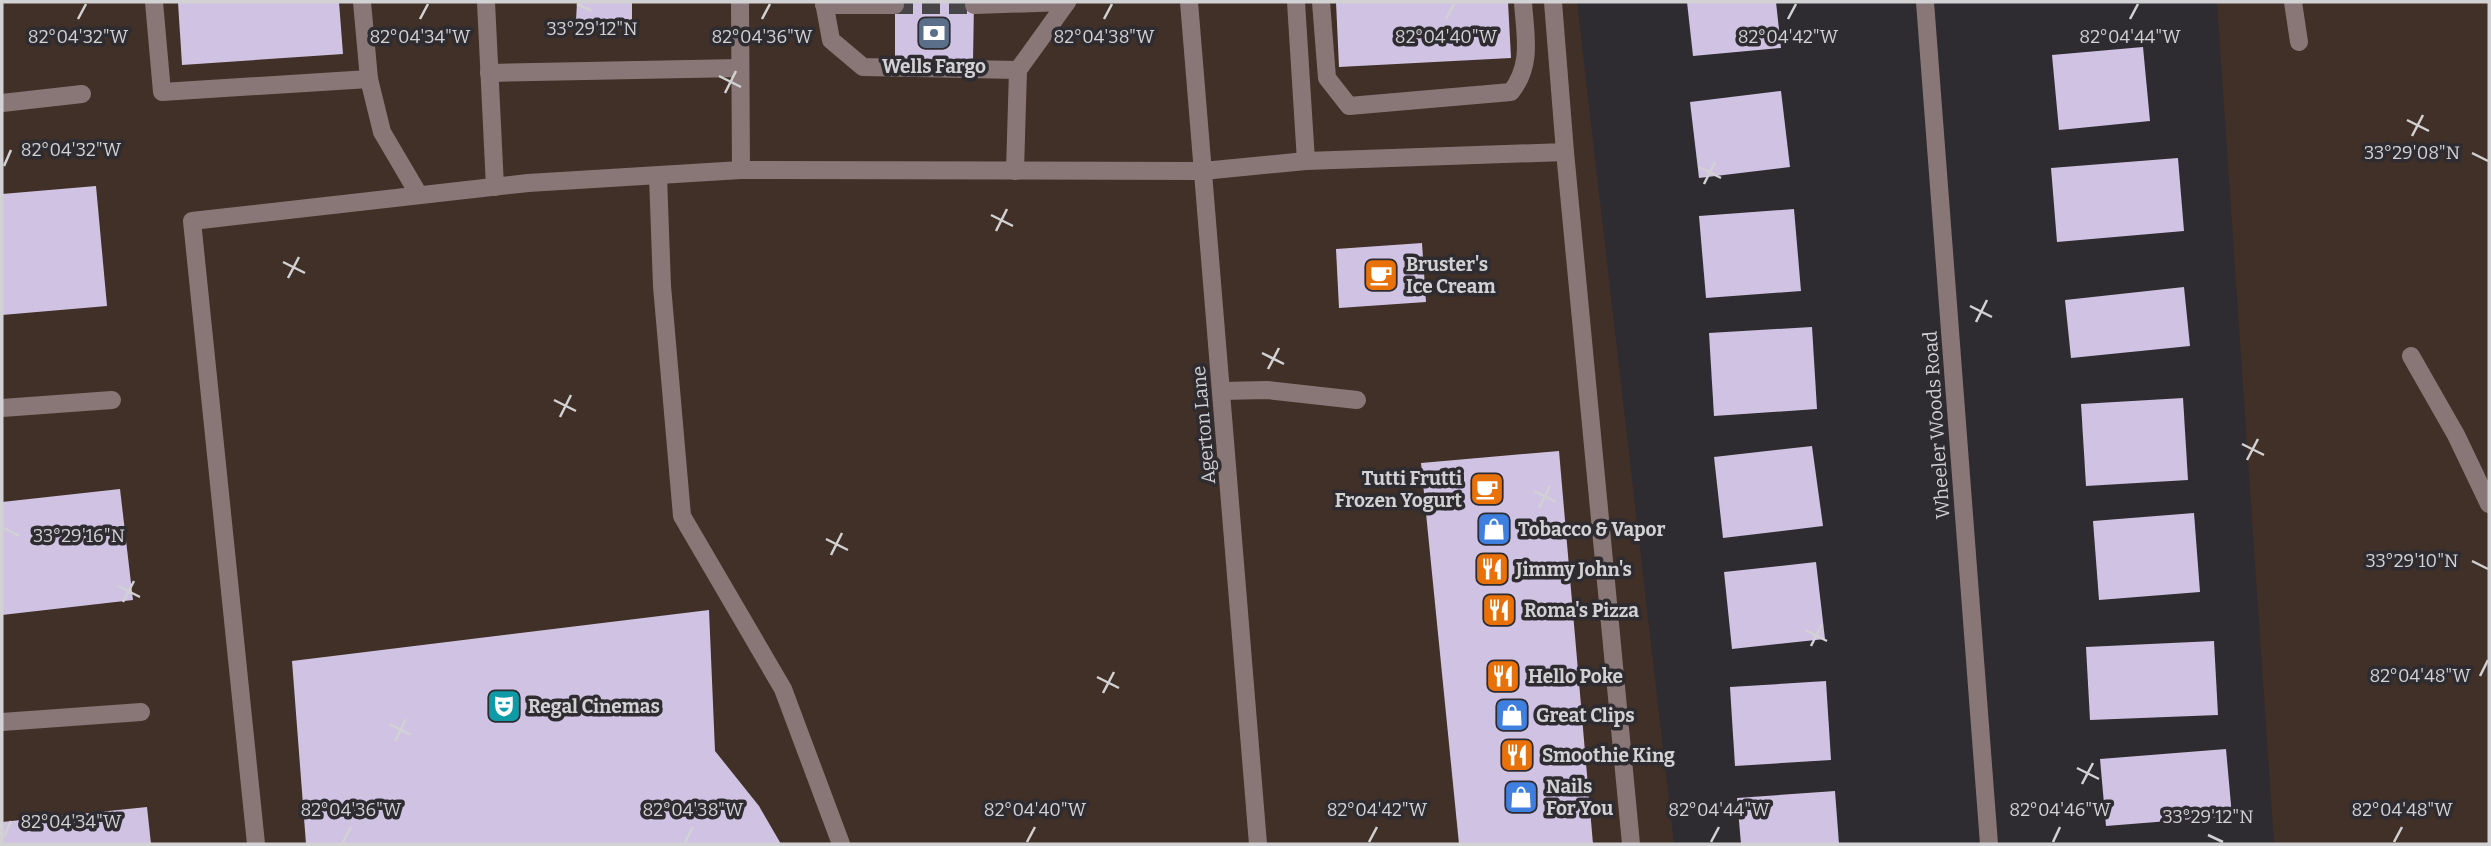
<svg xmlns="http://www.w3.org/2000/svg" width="2491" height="846" viewBox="0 0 2491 846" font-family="Bitter,serif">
<rect width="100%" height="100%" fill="#2e2c30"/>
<!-- commercial -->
<g fill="#413027">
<polygon points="2,2 1577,2 1674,844 2,844"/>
<polygon points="2217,2 2489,2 2489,844 2274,844"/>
</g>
<!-- building -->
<g fill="#d0c2e3">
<polygon points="178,2 339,2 343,54 182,65"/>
<polygon points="577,2 632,2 632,22 576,21"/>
<polygon points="895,2 974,2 973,61 895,60"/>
<polygon points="1336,2 1508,2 1511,58 1339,67"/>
<polygon points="1687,2 1776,2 1781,48 1693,56"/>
<polygon points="2143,47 2150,121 2059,130 2052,55"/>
<polygon points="1781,91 1790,167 1699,178 1690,102"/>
<polygon points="2178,158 2184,231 2057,242 2051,168"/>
<polygon points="96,186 107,306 2,315 2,194"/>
<polygon points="1794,209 1801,291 1706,298 1699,216"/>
<polygon points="1422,243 1426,302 1339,308 1336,249"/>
<polygon points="2184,287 2190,346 2071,358 2065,300"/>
<polygon points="1812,327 1817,409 1714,416 1709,333"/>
<polygon points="2183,398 2188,480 2086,486 2081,404"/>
<polygon points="1812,446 1823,526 1723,538 1714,457"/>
<polygon points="1559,451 1593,844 1459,844 1421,463"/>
<polygon points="120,489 133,600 2,615 2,502"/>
<polygon points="2194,513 2200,592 2099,600 2093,521"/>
<polygon points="1816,562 1825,639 1732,649 1724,572"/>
<polygon points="709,610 715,751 759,806 781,844 306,844 292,661"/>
<polygon points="2214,641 2218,715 2090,720 2086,647"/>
<polygon points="1826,681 1831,760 1735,766 1730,687"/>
<polygon points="2226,749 2232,816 2106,826 2100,759"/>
<polygon points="1835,791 1839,844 1741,844 1737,798"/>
<polygon points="147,807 151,844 2,844 2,822"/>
</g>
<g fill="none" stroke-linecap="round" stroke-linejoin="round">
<!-- minor-tunnel -->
<polyline stroke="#474548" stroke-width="18" stroke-dasharray="18 9" stroke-linecap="butt" points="895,5 974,5"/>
<!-- minor -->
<g stroke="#897778" stroke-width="18">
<polyline points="154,2 162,92 369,79 362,2"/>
<polyline points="486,2 495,187"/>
<polyline points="740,2 741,170"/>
<polyline points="824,2 831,40 863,67 1018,70"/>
<polyline points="1189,2 1258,844"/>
<polyline points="1296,2 1306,161 1565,152 1553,2"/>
<path d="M 1321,2 L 1327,78 L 1349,106 L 1511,92 C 1533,64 1525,35 1523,2"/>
<polyline points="1925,2 1989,844"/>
<polyline points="2293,2 2299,42"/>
<polyline points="824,5 895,5"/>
<polyline points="974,5 1067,2"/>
<polyline points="489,73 740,68"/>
<polyline points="369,79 382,132 419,195"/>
<polyline points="2,103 82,94"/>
<polyline points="1565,152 1631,844"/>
<polyline points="1015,171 1018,70 1067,2"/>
<polyline points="658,176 662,286 682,516 783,689 841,844"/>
<polyline points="2411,356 2456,435 2489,504"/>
<polyline points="1221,391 1267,390 1357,400"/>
<polyline points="2,408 112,400"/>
<polyline points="2,722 141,712"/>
<polyline points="256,844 192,221 528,183 741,170 1203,171 1306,161"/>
</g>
</g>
<!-- ticks -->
<path fill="none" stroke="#d2d1d3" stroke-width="2.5" d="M 577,4 L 592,11M 78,19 L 86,4M 420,19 L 428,4M 762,19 L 770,4M 1104,19 L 1112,4M 1446,19 L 1454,4M 1788,19 L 1796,4M 2130,19 L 2138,4M 719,76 L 741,87M 725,93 L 736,71M 2407,120 L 2429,131M 2412,136 L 2423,115M 2472,153 L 2488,161M 4,166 L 11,150M 1699,167 L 1721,178M 1704,184 L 1715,162M 991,215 L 1013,226M 996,231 L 1007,209M 283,262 L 305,273M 288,278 L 299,257M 1970,306 L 1992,317M 1976,322 L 1987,300M 1262,353 L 1284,364M 1268,369 L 1279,348M 554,400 L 576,411M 560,417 L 571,395M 2242,444 L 2264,455M 2247,460 L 2258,439M 1534,491 L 1556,502M 1539,508 L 1550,486M 4,528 L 19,536M 826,539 L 848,550M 831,555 L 842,533M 2472,561 L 2488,569M 118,586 L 140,597M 123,602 L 134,581M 1805,630 L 1827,641M 1811,646 L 1822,624M 2480,676 L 2488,660M 1097,677 L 1119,688M 1103,693 L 1114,672M 389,724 L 411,735M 395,741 L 406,719M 2077,768 L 2099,779M 2082,784 L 2093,763M 2208,835 L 2223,842M 4,837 L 11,821M 343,842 L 351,827M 685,842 L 693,827M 1027,842 L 1035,827M 1369,842 L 1377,827M 1711,842 L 1719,827M 2053,842 L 2060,827M 2394,842 L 2402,827"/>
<!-- icons -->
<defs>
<g id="bank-square" transform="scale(1.75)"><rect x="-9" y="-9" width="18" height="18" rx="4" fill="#5c6f8a" stroke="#2e2c30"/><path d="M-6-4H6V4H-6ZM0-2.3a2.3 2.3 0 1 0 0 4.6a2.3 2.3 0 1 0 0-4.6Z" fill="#fff"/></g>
<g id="cafe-square" transform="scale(1.75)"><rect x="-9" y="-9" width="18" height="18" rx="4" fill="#e8710a" stroke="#2e2c30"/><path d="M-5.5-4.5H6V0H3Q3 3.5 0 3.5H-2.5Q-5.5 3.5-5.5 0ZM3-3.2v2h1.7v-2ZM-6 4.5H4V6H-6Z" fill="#fff"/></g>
<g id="shop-square" transform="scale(1.75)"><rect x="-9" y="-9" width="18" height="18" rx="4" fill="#3f7fe0" stroke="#2e2c30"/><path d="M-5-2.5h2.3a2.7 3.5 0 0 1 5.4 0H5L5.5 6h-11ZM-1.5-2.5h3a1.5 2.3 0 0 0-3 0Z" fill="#fff"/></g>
<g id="restaurant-square" transform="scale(1.75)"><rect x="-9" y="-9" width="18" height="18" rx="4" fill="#e8710a" stroke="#2e2c30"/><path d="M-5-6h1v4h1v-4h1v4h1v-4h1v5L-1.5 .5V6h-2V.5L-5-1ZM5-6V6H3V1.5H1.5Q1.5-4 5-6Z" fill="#fff"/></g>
<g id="theatre-square" transform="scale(1.75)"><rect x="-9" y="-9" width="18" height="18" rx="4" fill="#0f9aa8" stroke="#2e2c30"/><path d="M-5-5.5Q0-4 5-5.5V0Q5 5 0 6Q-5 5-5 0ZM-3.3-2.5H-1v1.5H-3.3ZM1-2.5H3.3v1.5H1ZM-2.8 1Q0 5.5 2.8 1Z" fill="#fff"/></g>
</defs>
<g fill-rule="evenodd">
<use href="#bank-square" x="934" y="33"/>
<use href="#cafe-square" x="1381" y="275"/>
<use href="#cafe-square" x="1487" y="489"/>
<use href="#shop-square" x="1494" y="529"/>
<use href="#restaurant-square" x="1492" y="569"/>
<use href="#restaurant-square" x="1499" y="610"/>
<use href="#restaurant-square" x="1503" y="676"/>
<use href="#theatre-square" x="504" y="706"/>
<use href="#shop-square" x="1512" y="715"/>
<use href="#restaurant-square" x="1517" y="755"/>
<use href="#shop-square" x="1521" y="797"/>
</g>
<g text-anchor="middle" stroke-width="7" stroke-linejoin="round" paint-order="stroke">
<!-- poi labels -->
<g font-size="19" font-weight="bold" fill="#d2d1d3" stroke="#2e2c30" text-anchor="start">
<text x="934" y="73" text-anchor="middle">Wells Fargo</text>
<text x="1406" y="271">Bruster's<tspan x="1406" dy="22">Ice Cream</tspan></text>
<text x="1462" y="485" text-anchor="end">Tutti Frutti<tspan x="1462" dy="22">Frozen Yogurt</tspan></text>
<text x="1518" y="536">Tobacco &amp; Vapor</text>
<text x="1516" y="576">Jimmy John's</text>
<text x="1524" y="617">Roma's Pizza</text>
<text x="1528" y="683">Hello Poke</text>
<text x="528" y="713">Regal Cinemas</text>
<text x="1536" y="722">Great Clips</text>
<text x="1542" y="762">Smoothie King</text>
<text x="1546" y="793">Nails<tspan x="1546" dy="22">For You</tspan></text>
</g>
<!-- street labels -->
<g font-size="19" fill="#d2d1d3" stroke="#2e2c30">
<text transform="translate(1203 425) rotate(-95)" y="7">Agerton Lane</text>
<text transform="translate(1936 425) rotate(-94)" y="7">Wheeler Woods Road</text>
</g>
</g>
<g font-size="18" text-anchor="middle" fill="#d2d1d3" stroke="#2e2c30" stroke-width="7" stroke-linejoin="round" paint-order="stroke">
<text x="592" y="35">33°29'12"N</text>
<text x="78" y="43">82°04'32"W</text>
<text x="420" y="43">82°04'34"W</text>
<text x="762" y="43">82°04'36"W</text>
<text x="1104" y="43">82°04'38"W</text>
<text x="1446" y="43">82°04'40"W</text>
<text x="1788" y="43">82°04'42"W</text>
<text x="2130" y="43">82°04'44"W</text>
<text x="71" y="156">82°04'32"W</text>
<text x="2412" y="159">33°29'08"N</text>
<text x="79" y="542">33°29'16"N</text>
<text x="2412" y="567">33°29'10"N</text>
<text x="2420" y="682">82°04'48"W</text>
<text x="351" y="816">82°04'36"W</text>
<text x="693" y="816">82°04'38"W</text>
<text x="1035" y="816">82°04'40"W</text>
<text x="1377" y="816">82°04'42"W</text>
<text x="1719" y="816">82°04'44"W</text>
<text x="2060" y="816">82°04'46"W</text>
<text x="2402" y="816">82°04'48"W</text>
<text x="2208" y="823">33°29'12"N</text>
<text x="71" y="828">82°04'34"W</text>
</g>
<!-- border -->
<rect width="2491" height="846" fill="none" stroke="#d2d1d3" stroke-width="7"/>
</svg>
